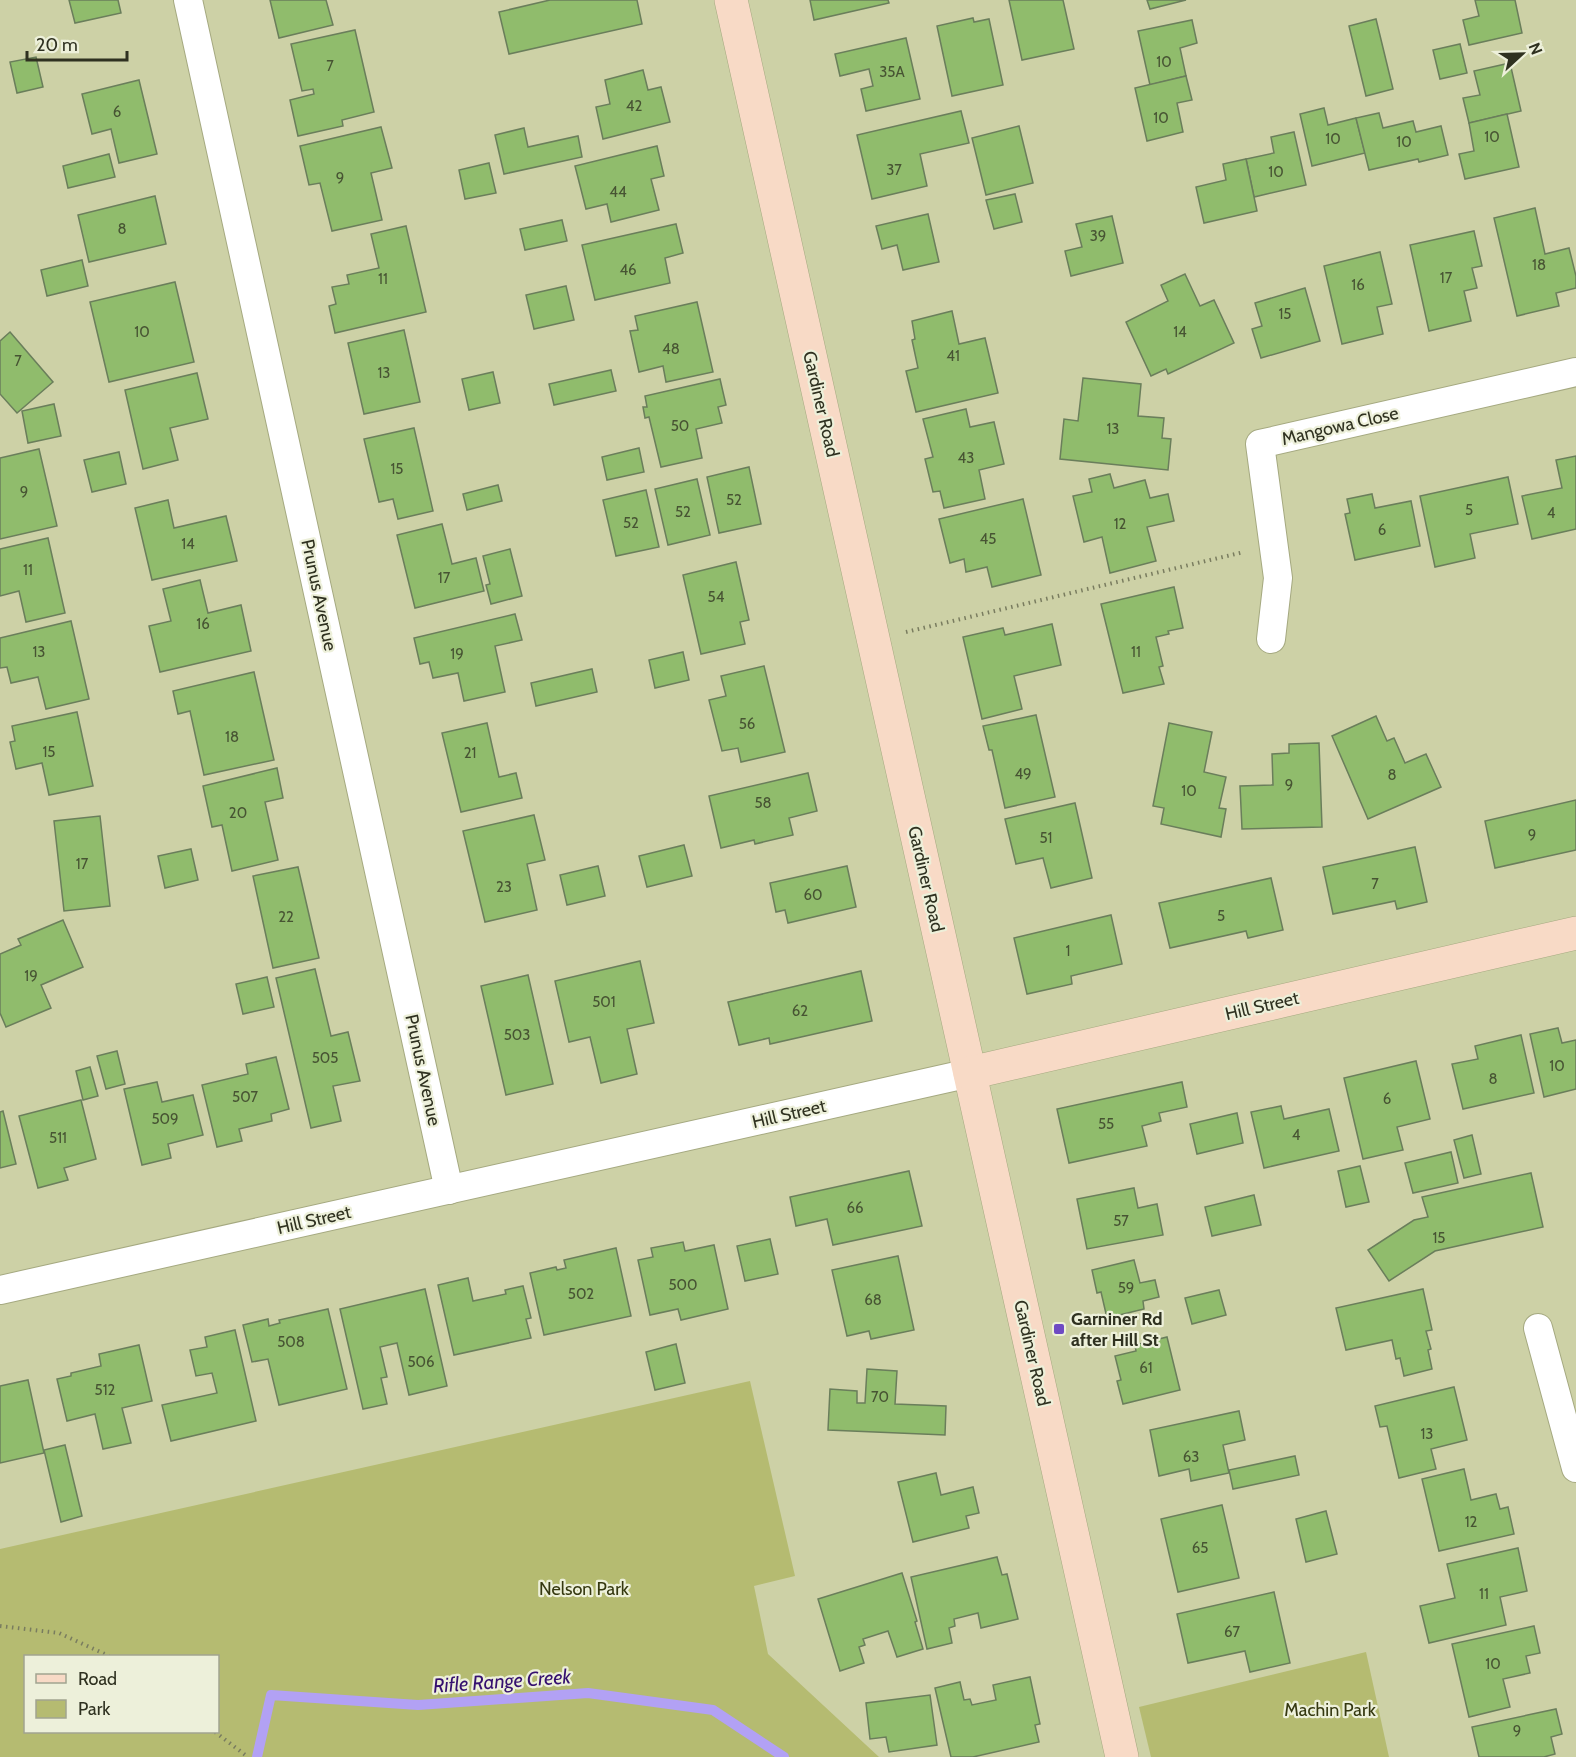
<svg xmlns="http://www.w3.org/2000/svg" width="1576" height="1757" viewBox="0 0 1576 1757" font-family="Cabin,sans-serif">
<rect width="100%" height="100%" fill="#cdd1a6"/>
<!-- green -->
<g fill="#b5bb71" fill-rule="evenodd">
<path d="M 750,1381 L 795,1576 L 754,1586 L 768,1654 L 879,1757 L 0,1757 L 0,1549 ZM 218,1656 L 218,1732 L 26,1732 L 26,1656 Z"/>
<polygon points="1366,1652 1389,1757 1151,1757 1139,1707"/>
</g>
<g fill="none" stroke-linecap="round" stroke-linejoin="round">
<!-- stream -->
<polyline stroke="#b2a1f4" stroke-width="10" points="257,1757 271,1695 418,1705 588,1693 713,1710 784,1757"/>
</g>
<!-- building -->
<g fill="#90bc6c" stroke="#6a7e5b" stroke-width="1.5">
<polygon points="69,0 118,0 121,13 75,23"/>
<polygon points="270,0 326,0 333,25 279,38"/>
<polygon points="550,0 637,0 642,24 509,54 499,12"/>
<polygon points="810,0 888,0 889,3 814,20"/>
<polygon points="1009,0 1063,0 1074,49 1022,60"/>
<polygon points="1147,0 1186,0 1150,9"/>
<polygon points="1475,0 1515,0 1522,33 1469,45 1463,20 1479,16"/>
<polygon points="973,18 974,22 989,19 1003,85 952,96 937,26"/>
<polygon points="1376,19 1393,89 1366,96 1349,26"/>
<polygon points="1192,20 1197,43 1180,48 1186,76 1150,85 1138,31"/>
<polygon points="355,30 374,112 342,120 343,126 298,136 290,100 314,94 313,89 302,91 291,44"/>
<polygon points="906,38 920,99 866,111 861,89 873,86 869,69 840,76 835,54"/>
<polygon points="1460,44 1467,73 1440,79 1433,50"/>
<polygon points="36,57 43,87 17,93 10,62"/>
<polygon points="1510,63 1521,111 1469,123 1463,98 1480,95 1474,71"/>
<polygon points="643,70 648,90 661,87 670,122 603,139 596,107 610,104 605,80"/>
<polygon points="1186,76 1192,100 1177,103 1183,132 1147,141 1135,88"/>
<polygon points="139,80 157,154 119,163 111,129 92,134 82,94"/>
<polygon points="1324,108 1328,125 1356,118 1365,153 1312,166 1300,114"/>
<polygon points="961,111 969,143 920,154 927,186 872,199 857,135"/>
<polygon points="1379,113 1383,128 1413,121 1416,132 1441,126 1448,155 1419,162 1418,159 1369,170 1356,118"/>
<polygon points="1507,114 1519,167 1465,179 1459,154 1474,151 1469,123"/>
<polygon points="1019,126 1033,183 986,195 972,138"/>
<polygon points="381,127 392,168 371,173 382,220 332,231 320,183 309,185 300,146"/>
<polygon points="524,128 528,147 578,136 582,157 504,174 495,135"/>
<polygon points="1294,132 1306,185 1254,197 1246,159 1274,153 1271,137"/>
<polygon points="657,146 664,176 651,179 659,210 611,222 607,204 586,209 575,166"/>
<polygon points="109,154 115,177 68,188 63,166"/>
<polygon points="1246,159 1257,211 1204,223 1196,187 1226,180 1223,164"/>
<polygon points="489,163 496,193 465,199 459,170"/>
<polygon points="1015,194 1022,222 994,229 986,200"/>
<polygon points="155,196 166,244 89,262 78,215"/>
<polygon points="1535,208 1545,254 1569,248 1576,276 1576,288 1556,293 1559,306 1517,316 1494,218"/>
<polygon points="928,214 939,262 903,270 897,245 882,249 876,226"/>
<polygon points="1112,216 1123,263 1071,276 1065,251 1082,247 1076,224"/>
<polygon points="562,220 567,241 525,250 520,229"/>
<polygon points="676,224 683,253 665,258 670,283 595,300 582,245"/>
<polygon points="406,226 426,312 335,333 329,306 336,304 332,287 349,284 347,275 379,268 371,234"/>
<polygon points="1474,231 1482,266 1472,268 1477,288 1464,291 1471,321 1429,331 1410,245"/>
<polygon points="1380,252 1392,304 1377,307 1383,334 1342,344 1324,266"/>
<polygon points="82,260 88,286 47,296 41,270"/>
<polygon points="1185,274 1200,306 1214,300 1234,343 1168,374 1166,369 1151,376 1126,322 1168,301 1161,285"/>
<polygon points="175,282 194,362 109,382 90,302"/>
<polygon points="566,286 574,320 534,329 526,295"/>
<polygon points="1305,288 1320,341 1261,358 1252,329 1262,326 1255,303"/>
<polygon points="697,302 713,372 666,382 663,366 639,372 630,331 638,330 635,316"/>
<polygon points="952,311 959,344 985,338 998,393 916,412 906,371 918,368 912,340 915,339 912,321"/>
<polygon points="404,330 420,402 364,414 348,343"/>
<polygon points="10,332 53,382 17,413 0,394 0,341"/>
<polygon points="611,370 616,391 554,405 549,384"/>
<polygon points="493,372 500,403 469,410 462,379"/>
<polygon points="197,373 208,419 170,428 178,460 143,469 125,390"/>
<polygon points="1083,378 1141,384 1138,416 1164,418 1162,438 1171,439 1168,470 1060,459 1064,419 1078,421"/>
<polygon points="720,379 726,405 718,407 722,423 696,429 702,458 661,467 649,417 645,418 643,407 647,407 645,396"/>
<polygon points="54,404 61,436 28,443 22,411"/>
<polygon points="966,409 970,427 994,422 1004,464 979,470 985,499 944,508 940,491 933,492 925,459 933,457 923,419"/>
<polygon points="414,428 433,511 398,519 393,499 379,502 364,439"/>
<polygon points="639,448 644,472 607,480 602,457"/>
<polygon points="39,449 57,526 0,539 0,458"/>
<polygon points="119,452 126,484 92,492 84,460"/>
<polygon points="1576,456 1576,529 1532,539 1522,496 1562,488 1556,460"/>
<polygon points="749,467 761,524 719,533 707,477"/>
<polygon points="1110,474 1114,488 1145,480 1150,498 1168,494 1174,521 1147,527 1156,561 1110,573 1102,537 1084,542 1073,496 1092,492 1089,479"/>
<polygon points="1508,477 1518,524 1470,534 1475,558 1435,567 1420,496"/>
<polygon points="697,479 710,535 668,545 655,489"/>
<polygon points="498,485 502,501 467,510 463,494"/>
<polygon points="646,490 659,547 616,556 603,500"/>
<polygon points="1372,494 1375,508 1411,501 1420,546 1355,560 1345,514 1350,513 1347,499"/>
<polygon points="1023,499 1041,575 992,587 987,567 966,572 964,559 950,563 939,519"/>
<polygon points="168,500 174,528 226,516 237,561 152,580 135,508"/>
<polygon points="442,524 452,564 476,558 484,591 415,608 397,535"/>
<polygon points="48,538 65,613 26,622 19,591 0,596 0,549"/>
<polygon points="510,549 522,596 491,604 486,585 490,584 483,556"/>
<polygon points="736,562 749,620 740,622 745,644 701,654 683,575"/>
<polygon points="200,580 208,613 241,605 251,651 160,672 149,626 171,621 163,589"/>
<polygon points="1174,587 1183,628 1168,631 1169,634 1156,637 1163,666 1159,667 1164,684 1123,693 1101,604"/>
<polygon points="515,614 522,640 495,646 505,692 464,701 458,673 433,678 429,662 420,664 414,638"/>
<polygon points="71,621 89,699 46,709 38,677 11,683 7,667 0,668 0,638"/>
<polygon points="1052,624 1061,665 1014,676 1022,709 982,719 963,637 1003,628 1005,635"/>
<polygon points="683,652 689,680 655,688 649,660"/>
<polygon points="764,666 785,752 741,762 738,748 722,751 709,700 726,696 721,676"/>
<polygon points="592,669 597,692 536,706 531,683"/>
<polygon points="254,672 274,760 204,775 190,711 178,714 173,691"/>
<polygon points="77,712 93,786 49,795 42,763 16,769 10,742 15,741 12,726"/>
<polygon points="1036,715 1055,797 1005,808 992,750 989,750 983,726"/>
<polygon points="1376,716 1387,741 1394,738 1405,763 1426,754 1441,787 1368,819 1332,736"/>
<polygon points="487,723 499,777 516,773 522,798 461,812 442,733"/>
<polygon points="1169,723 1212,732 1204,772 1226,777 1219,808 1226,809 1221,837 1161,824 1164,808 1153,806"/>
<polygon points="1319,743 1322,827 1242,829 1240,786 1273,785 1272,754 1289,753 1289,744"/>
<polygon points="277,768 283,798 265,802 278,860 232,871 222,825 212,827 203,786"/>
<polygon points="808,773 817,811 789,818 793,835 755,844 754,840 721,848 709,796"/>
<polygon points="1576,800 1576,850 1495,868 1485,821"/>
<polygon points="1075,803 1092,878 1051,888 1043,858 1016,864 1005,819"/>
<polygon points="534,815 545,860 527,864 537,910 485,922 463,831"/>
<polygon points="100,816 110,906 64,911 54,821"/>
<polygon points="684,845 692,876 647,887 639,856"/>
<polygon points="1415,847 1427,902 1397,909 1395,901 1333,914 1323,867"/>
<polygon points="191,849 198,880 165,888 158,856"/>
<polygon points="598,866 605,896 567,905 560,875"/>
<polygon points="847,866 856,907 788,923 785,910 776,912 770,883"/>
<polygon points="298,867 319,958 273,968 253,876"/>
<polygon points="1271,878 1283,930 1248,938 1246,931 1170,948 1159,903"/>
<polygon points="1111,915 1122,964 1071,976 1072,984 1027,994 1014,938"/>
<polygon points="63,920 83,967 41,985 51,1008 6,1027 0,1013 0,954 21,945 18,939"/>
<polygon points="640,961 654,1023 627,1029 637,1074 601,1083 590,1037 569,1042 555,981"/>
<polygon points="315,969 331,1036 348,1032 360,1081 333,1086 341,1121 311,1128 276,978"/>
<polygon points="861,971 872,1021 770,1044 769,1038 739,1045 728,1002"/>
<polygon points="528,975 553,1084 506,1095 481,986"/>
<polygon points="267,977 274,1007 243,1014 236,984"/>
<polygon points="1558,1028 1562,1043 1576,1040 1576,1089 1544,1097 1530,1034"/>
<polygon points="1521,1035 1534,1093 1463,1109 1452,1064 1478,1059 1475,1046"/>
<polygon points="117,1051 125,1084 106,1089 97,1056"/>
<polygon points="276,1057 289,1109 271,1114 272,1121 239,1129 242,1141 217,1147 202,1085 248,1074 246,1064"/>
<polygon points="1416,1061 1430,1119 1397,1127 1403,1150 1363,1159 1344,1078"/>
<polygon points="90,1067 98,1096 83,1100 76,1071"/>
<polygon points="157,1082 162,1102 193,1095 203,1135 168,1144 171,1158 142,1165 124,1089"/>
<polygon points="1182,1082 1187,1107 1159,1113 1161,1121 1142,1126 1147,1146 1069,1163 1057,1109"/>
<polygon points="81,1100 96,1159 64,1168 68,1180 38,1188 19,1116"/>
<polygon points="1281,1106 1284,1119 1329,1109 1339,1151 1264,1168 1251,1112"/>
<polygon points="3,1111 16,1164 0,1168 0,1112"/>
<polygon points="1237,1113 1243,1143 1197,1154 1190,1124"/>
<polygon points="1472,1135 1481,1174 1464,1178 1454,1140"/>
<polygon points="1451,1152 1458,1183 1413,1193 1405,1163"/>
<polygon points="1360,1166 1369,1202 1346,1207 1338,1171"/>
<polygon points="909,1171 922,1226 833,1245 827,1219 796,1226 790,1197"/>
<polygon points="1531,1173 1543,1227 1435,1251 1389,1281 1368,1250 1414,1220 1428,1217 1422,1197"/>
<polygon points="1134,1188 1138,1208 1157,1204 1163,1235 1087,1249 1077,1199"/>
<polygon points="1254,1195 1261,1225 1212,1236 1205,1207"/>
<polygon points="770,1239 778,1274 745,1281 737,1246"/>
<polygon points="683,1242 685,1251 714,1245 728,1309 681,1320 678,1309 650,1315 638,1260 653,1257 651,1248"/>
<polygon points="616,1248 631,1316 544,1335 530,1273 556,1267 557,1270 566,1268 564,1260"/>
<polygon points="898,1256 914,1330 871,1339 869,1331 847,1336 832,1270"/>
<polygon points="1134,1260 1140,1283 1155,1280 1159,1297 1143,1301 1144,1309 1107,1318 1101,1292 1097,1293 1092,1270"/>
<polygon points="468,1278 473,1301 506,1294 505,1290 523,1286 531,1318 526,1319 531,1338 454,1355 438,1285"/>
<polygon points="425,1289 447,1386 409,1395 397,1343 380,1347 387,1377 381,1378 387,1404 363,1409 340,1309"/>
<polygon points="1423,1289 1432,1330 1426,1331 1431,1349 1428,1350 1432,1369 1404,1376 1400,1358 1396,1359 1392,1340 1346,1350 1336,1308"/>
<polygon points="1219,1290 1226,1315 1192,1324 1185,1298"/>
<polygon points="328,1309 347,1389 279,1405 268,1359 252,1362 243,1325 268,1319 269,1326 280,1323 279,1320"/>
<polygon points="235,1330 256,1421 171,1441 162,1405 217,1393 212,1373 196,1376 190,1350 207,1347 205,1337"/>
<polygon points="1167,1337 1180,1390 1123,1404 1117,1381 1121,1380 1115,1356 1136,1351 1135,1345"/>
<polygon points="676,1344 685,1383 655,1390 646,1352"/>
<polygon points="139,1345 152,1401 122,1408 131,1443 103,1449 95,1414 67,1421 57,1379 71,1376 71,1373 101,1366 99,1354"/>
<polygon points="867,1369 897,1371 895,1404 946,1406 945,1435 828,1430 830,1389 857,1391 857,1403 865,1403"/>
<polygon points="28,1380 44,1453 0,1463 0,1386"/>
<polygon points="1454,1387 1467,1440 1431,1449 1436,1469 1399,1478 1387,1426 1380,1427 1375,1406"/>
<polygon points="1239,1411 1245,1440 1223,1445 1229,1473 1191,1481 1189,1469 1159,1476 1150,1430"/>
<polygon points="65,1445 82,1516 61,1522 44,1450"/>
<polygon points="1295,1456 1299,1475 1233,1489 1229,1470"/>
<polygon points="1464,1469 1471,1500 1496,1494 1500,1509 1508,1507 1514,1534 1439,1551 1422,1479"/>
<polygon points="936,1473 941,1495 973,1487 979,1513 966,1516 969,1528 913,1542 898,1482"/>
<polygon points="1222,1505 1239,1578 1178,1592 1161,1519"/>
<polygon points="1326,1511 1337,1554 1306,1562 1296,1519"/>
<polygon points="1518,1548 1527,1591 1500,1597 1506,1625 1429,1643 1420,1606 1455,1598 1447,1564"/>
<polygon points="997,1557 1002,1575 1007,1574 1018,1619 981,1628 978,1613 954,1619 955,1626 949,1628 952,1643 927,1649 911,1577"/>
<polygon points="902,1573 917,1621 915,1622 923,1649 897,1657 888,1631 863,1639 865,1645 859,1647 864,1663 840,1671 818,1599"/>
<polygon points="1274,1592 1290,1663 1250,1672 1245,1651 1188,1663 1177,1614"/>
<polygon points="1534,1626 1540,1653 1526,1656 1530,1673 1503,1679 1510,1707 1469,1717 1452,1644"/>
<polygon points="1030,1677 1040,1724 1035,1725 1039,1742 973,1757 951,1757 935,1688 960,1682 964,1700 970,1699 972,1705 996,1700 993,1685"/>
<polygon points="930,1695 937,1745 889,1752 886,1737 870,1739 866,1703"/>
<polygon points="1556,1709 1562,1734 1551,1737 1555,1754 1544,1757 1479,1757 1472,1727"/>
</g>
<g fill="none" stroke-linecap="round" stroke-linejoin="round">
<!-- street casing -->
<g stroke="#a5a980" stroke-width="30">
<g id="street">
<polyline points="188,0 449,1190"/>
<polyline points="1271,639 1278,578 1260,444 1576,372"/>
<polyline points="0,1290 970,1073"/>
<polyline points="1538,1328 1576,1468"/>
</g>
</g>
<!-- secondary casing -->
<g stroke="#a5a980" stroke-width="34">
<g id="secondary">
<polyline points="731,0 1122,1757"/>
<polyline points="970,1073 1576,933"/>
</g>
</g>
<!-- path -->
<g stroke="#797c5f" stroke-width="4" stroke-dasharray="1.5 4.5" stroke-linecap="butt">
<polyline points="906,632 1244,552"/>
<polyline points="0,1626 59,1633 109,1656"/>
<polyline points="215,1732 248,1757"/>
</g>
<!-- street -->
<use href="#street" stroke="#fff" stroke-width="28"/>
<!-- secondary -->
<use href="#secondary" stroke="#f8dac6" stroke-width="33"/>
</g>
<!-- markers -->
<rect fill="#6e4ac3" stroke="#edf0da" stroke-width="2" x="1053" y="1323" width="12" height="12" rx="3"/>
<g text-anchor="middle" stroke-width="4.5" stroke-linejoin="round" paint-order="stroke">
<!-- number labels -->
<g font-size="15" fill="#475433">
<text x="1164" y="67">10</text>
<text x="330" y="71">7</text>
<text x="892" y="77">35A</text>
<text x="634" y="111">42</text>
<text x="117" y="117">6</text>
<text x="1161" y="123">10</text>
<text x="1492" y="142">10</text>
<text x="1333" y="144">10</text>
<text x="1404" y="147">10</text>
<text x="894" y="175">37</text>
<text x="1276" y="177">10</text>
<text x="340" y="183">9</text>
<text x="618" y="197">44</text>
<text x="122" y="234">8</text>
<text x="1098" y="241">39</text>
<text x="1539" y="270">18</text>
<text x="628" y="275">46</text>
<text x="1446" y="283">17</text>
<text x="383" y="284">11</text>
<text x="1358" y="290">16</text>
<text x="1285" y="319">15</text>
<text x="142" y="337">10</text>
<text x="1180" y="337">14</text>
<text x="671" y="354">48</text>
<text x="953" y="361">41</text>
<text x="18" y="366">7</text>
<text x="384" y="378">13</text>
<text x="680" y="431">50</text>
<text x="1113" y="434">13</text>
<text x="966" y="463">43</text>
<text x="397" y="474">15</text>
<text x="24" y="497">9</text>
<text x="734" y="505">52</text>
<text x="1469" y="515">5</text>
<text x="683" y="517">52</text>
<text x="1551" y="518">4</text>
<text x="631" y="528">52</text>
<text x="1120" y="529">12</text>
<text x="1382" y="535">6</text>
<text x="988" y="544">45</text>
<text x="188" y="549">14</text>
<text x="28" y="575">11</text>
<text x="444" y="583">17</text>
<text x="716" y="602">54</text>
<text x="203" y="629">16</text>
<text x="39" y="657">13</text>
<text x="1136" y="657">11</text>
<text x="457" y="659">19</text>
<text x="747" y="729">56</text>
<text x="232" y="742">18</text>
<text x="49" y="757">15</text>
<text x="470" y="758">21</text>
<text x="1023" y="779">49</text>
<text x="1392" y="780">8</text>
<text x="1289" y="790">9</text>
<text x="1189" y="796">10</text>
<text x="763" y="808">58</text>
<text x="238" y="818">20</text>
<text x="1532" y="840">9</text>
<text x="1046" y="843">51</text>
<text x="82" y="869">17</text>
<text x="1375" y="889">7</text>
<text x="504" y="892">23</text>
<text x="813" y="900">60</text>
<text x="1221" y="921">5</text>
<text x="286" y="922">22</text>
<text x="1068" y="956">1</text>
<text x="31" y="981">19</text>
<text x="604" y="1007">501</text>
<text x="800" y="1016">62</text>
<text x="517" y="1040">503</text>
<text x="325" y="1063">505</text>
<text x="1557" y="1071">10</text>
<text x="1493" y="1084">8</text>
<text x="245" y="1102">507</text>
<text x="1387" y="1104">6</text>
<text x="165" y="1124">509</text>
<text x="1106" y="1129">55</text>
<text x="1296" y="1140">4</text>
<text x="58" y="1143">511</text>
<text x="855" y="1213">66</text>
<text x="1121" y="1226">57</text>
<text x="1439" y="1243">15</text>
<text x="683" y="1290">500</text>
<text x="1126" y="1293">59</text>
<text x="581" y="1299">502</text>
<text x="873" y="1305">68</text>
<text x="291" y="1347">508</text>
<text x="421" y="1367">506</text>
<text x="1146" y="1373">61</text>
<text x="105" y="1395">512</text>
<text x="880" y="1402">70</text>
<text x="1427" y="1439">13</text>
<text x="1191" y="1462">63</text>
<text x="1471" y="1527">12</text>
<text x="1200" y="1553">65</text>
<text x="1484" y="1599">11</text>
<text x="1232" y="1637">67</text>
<text x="1493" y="1669">10</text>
<text x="1517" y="1736">9</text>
</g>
<!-- street labels -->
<g font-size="18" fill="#2f3120" stroke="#edf0da">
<text transform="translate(821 404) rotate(77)" y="6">Gardiner Road</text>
<text transform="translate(1340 426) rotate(-13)" y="6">Mangowa Close</text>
<text transform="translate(319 595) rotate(78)" y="6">Prunus Avenue</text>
<text transform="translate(926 879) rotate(77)" y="6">Gardiner Road</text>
<text transform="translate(1262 1006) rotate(-13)" y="6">Hill Street</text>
<text transform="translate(423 1070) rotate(78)" y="6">Prunus Avenue</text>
<text transform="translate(789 1114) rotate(-13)" y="6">Hill Street</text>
<text transform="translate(314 1220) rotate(-13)" y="6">Hill Street</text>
<text transform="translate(1032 1353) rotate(77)" y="6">Gardiner Road</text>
</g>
<!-- poi labels -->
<g font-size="18" font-weight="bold" fill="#2f3120" stroke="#edf0da" text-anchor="start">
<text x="1071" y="1325">Garniner Rd<tspan x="1071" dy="21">after Hill St</tspan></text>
</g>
<!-- park labels -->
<g font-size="18" fill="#353810" stroke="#edf0da">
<text x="584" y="1595">Nelson Park</text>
<text x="1330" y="1716">Machin Park</text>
</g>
<!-- water labels -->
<g font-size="20" font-style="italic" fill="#35106f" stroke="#edf0da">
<text transform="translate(502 1681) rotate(-4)" y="7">Rifle Range Creek</text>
</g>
</g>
<!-- legend -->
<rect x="24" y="1655" width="195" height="78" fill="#edf0da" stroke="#a1a490" stroke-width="1.5"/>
<rect x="36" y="1674" width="30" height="9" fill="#f8dac6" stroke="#a1a490" stroke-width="1.5"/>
<text x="78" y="1685" font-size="18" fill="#2f3120">Road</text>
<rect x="36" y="1700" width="30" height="18" fill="#b5bb71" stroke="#a1a490" stroke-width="1.5"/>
<text x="78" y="1715" font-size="18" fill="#2f3120">Park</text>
<!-- north arrow -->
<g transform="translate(1522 54) rotate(68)" stroke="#edf0da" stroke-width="4.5" paint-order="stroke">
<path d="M0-4.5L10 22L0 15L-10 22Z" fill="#2f3120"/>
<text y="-9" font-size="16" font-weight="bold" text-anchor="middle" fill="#2f3120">N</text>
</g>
<!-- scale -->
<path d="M27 51v9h100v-9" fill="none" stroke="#2f3120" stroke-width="3"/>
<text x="36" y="51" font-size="18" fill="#2f3120" stroke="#edf0da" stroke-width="4.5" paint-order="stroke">20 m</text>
</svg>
